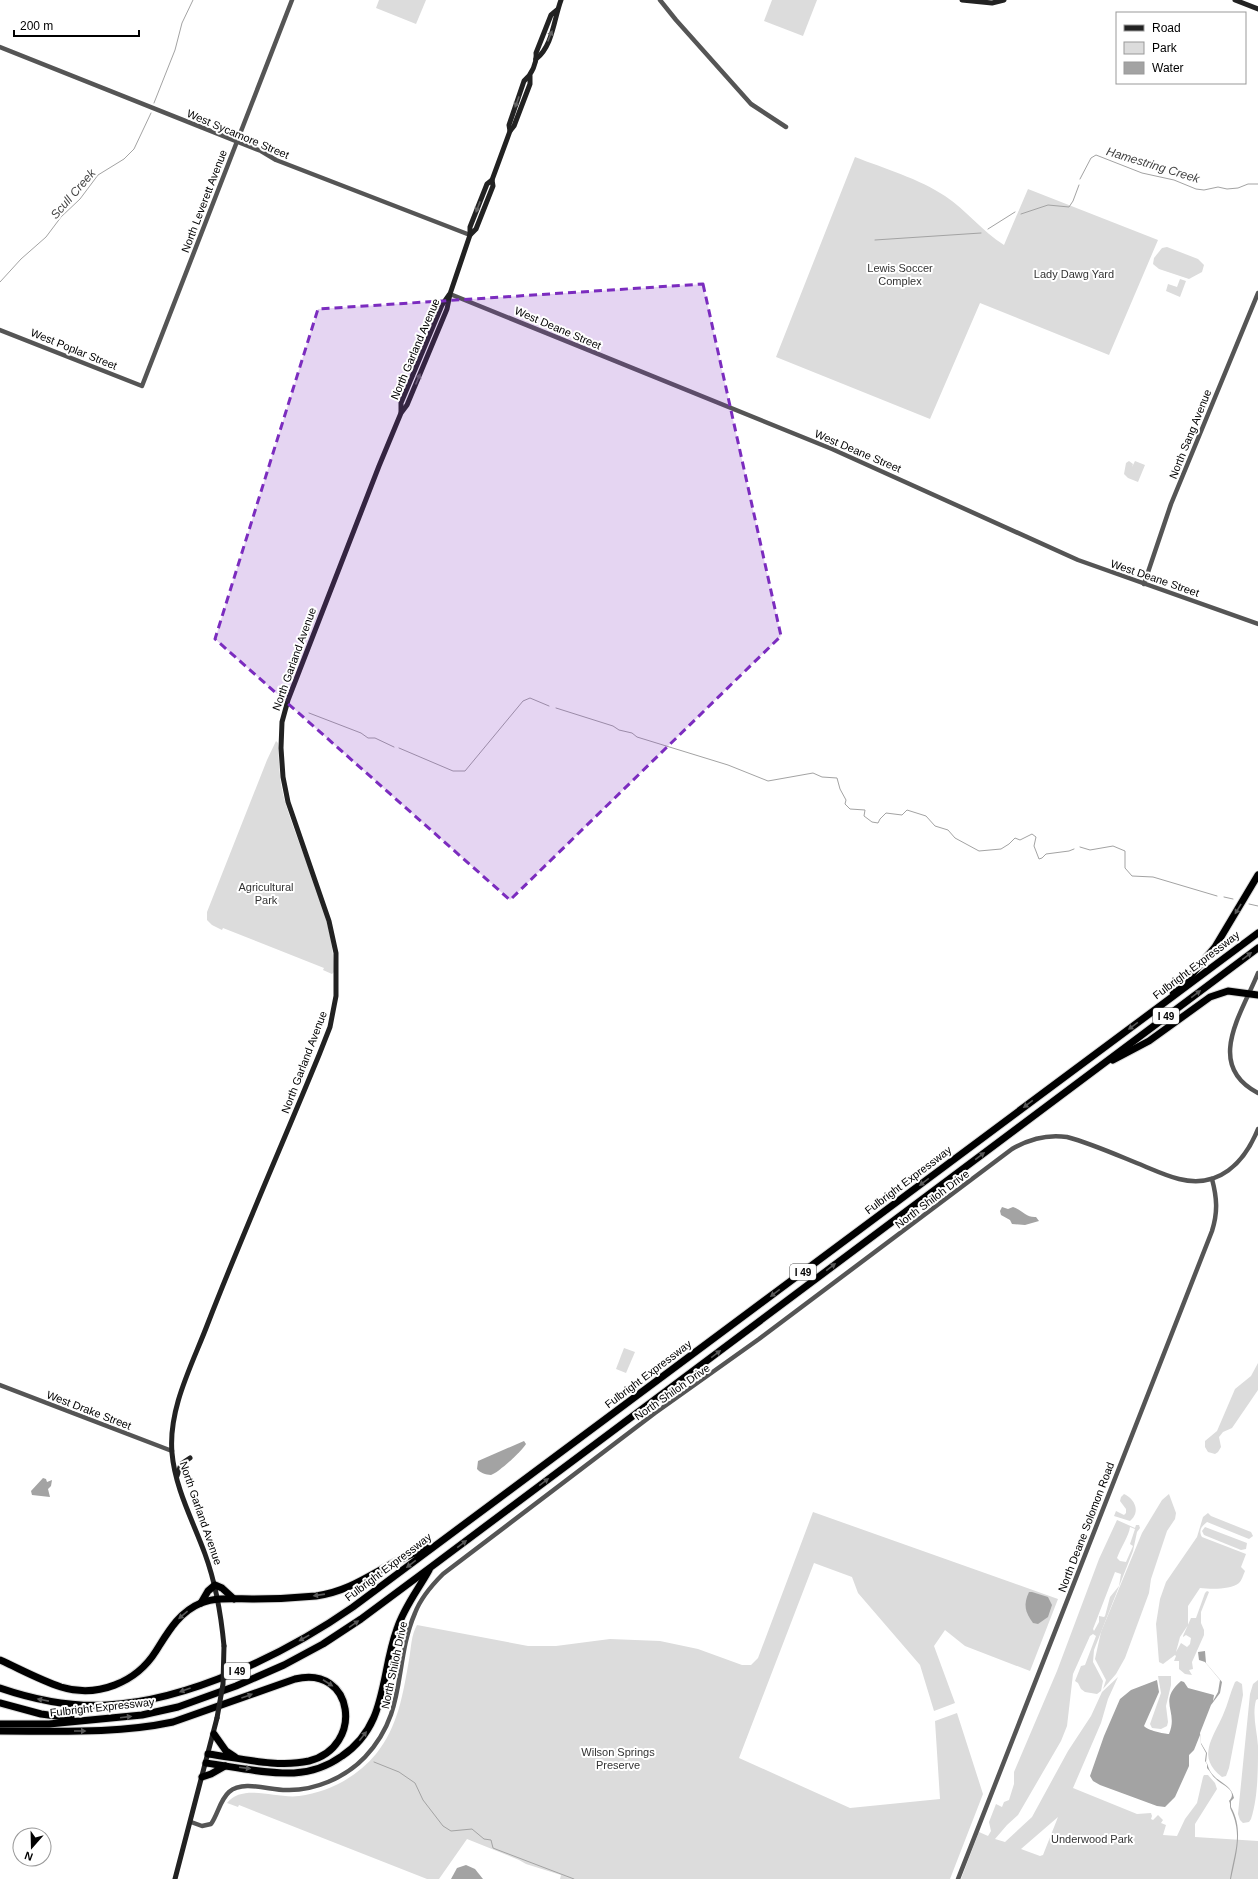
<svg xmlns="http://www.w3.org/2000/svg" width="1258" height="1879" viewBox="0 0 1258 1879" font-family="Arial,sans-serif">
<rect width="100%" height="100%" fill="#fff"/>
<!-- green -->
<g fill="#dcdcdc" fill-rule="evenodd">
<polygon points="379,0 426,0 416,24 376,8"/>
<polygon points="772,0 817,0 803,36 764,21"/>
<path d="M 855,157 C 883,168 920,179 945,196 C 966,210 982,231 1004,245 L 1028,189 L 1158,240 L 1109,355 L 980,303 L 930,419 L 776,357 Z"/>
<polygon points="1167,247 1198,259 1204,265 1202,272 1189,279 1159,269 1153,264 1154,258 1162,248"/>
<polygon points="1180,279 1186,281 1180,297 1166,291 1168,284 1177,287"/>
<polygon points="1129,461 1133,464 1132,467 1135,461 1145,465 1138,482 1128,478 1124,474 1126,463"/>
<path d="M 276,741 L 278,743 C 279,760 279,777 283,794 C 298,852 334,912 334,972 L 332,974 L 323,970 L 324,968 L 223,928 L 222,930 L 212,925 L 207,920 L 207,912 L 267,760 Z"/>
<polygon points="624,1348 635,1352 626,1373 616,1369"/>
<polygon points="1258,1363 1258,1390 1232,1428 1223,1432 1219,1437 1221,1447 1218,1452 1215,1454 1208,1452 1205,1447 1205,1441 1217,1431 1235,1389 1251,1376"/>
<path d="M 1124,1494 C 1135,1499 1141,1512 1130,1521 L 1114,1516 L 1116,1511 L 1124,1515 L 1126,1513 L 1126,1509 L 1120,1501 L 1121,1497 Z"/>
<polygon points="1169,1494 1176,1513 1175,1519 1167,1531 1151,1579 1149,1593 1125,1658 1116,1674 1103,1689 1106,1680 1095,1659 1101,1632 1142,1533 1162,1500"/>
<path d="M 813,1512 L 1058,1599 L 1030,1671 L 965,1646 L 945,1630 L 934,1646 L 955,1703 L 934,1711 L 920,1665 L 858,1593 L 852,1577 L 814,1563 L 739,1758 L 850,1808 L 940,1799 L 935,1721 L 957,1713 L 983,1794 L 950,1879 L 560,1879 L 561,1875 L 526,1864 L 519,1860 L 467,1839 L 439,1879 L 427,1879 L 239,1805 L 238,1807 L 227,1803 C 243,1783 276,1799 299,1796 C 329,1792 357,1777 376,1754 C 398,1727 403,1694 409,1660 C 411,1649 411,1635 417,1625 L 528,1646 L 556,1646 L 610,1639 L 660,1641 L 698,1649 L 742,1665 L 751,1665 L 758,1658 Z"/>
<path d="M 1208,1513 L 1211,1516 L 1251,1532 L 1253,1536 L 1249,1539 L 1207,1522 C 1202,1526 1198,1530 1202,1537 L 1246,1554 L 1241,1567 L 1245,1571 C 1243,1575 1242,1580 1239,1583 C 1231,1590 1210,1589 1200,1588 L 1188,1606 L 1188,1625 L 1180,1637 L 1176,1652 L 1181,1643 L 1187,1647 L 1190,1644 L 1191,1638 L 1186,1635 L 1183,1637 L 1183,1636 L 1191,1618 L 1196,1618 L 1205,1593 L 1207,1591 L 1209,1592 L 1201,1612 L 1201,1623 L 1204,1630 L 1204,1635 L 1192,1662 L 1193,1669 L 1189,1670 L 1192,1675 L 1185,1674 L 1179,1669 L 1179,1661 L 1174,1661 L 1176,1656 L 1175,1655 L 1163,1664 L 1159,1662 L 1156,1624 L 1160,1599 L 1166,1582 L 1197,1537 L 1203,1517 Z"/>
<path d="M 1117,1520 L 1135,1528 L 1136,1525 L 1139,1525 L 1140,1528 L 1137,1532 L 1133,1551 L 1094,1650 L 1093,1662 L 1103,1681 L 1101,1691 L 1097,1694 L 1085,1692 L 1081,1689 L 1078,1683 L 1075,1681 L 1081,1666 L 1085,1665 L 1096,1636 L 1093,1634 L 1090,1636 L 1073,1674 L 1067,1726 L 1061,1741 L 1018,1815 L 1007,1825 L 995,1839 L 1005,1842 L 1032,1817 L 1068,1751 L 1091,1716 L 1102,1692 L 1118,1677 L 1108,1699 L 1101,1723 L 1073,1788 L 1137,1814 L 1151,1813 L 1152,1816 L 1151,1819 L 1153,1820 L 1158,1815 L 1163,1820 L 1161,1823 L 1166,1825 L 1163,1835 L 1177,1836 L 1185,1819 L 1197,1803 L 1203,1777 L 1204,1775 L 1208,1775 L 1215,1783 L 1217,1789 L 1195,1824 L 1195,1837 L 1258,1841 L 1258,1879 L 961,1879 L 979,1832 L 988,1836 L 991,1831 L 989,1822 L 996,1804 L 1002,1807 L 1004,1802 L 1009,1800 L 1014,1784 L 1014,1772 L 1057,1671 L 1099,1559 ZM 1130,1527 L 1135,1529 L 1130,1544 L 1133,1546 L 1126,1562 L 1120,1561 L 1117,1558 C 1121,1547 1129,1536 1130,1527 ZM 1115,1572 L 1121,1574 L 1119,1586 L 1110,1597 L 1105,1616 L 1104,1617 L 1099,1616 L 1099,1622 L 1094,1631 L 1093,1629 ZM 1058,1817 L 1043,1855 L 1040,1856 L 1021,1849 Z"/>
<polygon points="1205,1527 1247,1543 1246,1549 1241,1550 1204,1535 1202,1531"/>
<polygon points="1158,1676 1171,1676 1171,1685 1166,1706 1168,1722 1167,1726 1161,1729 1152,1728 1150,1724 1161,1693"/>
<path d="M 1258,1680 L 1258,1699 L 1256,1700 C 1252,1716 1257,1730 1258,1746 C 1258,1769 1258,1798 1251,1819 L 1249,1822 L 1243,1823 L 1240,1820 L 1238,1814 L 1250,1694 L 1253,1684 Z"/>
<path d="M 1237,1681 L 1242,1684 L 1243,1695 L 1229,1768 L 1226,1776 L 1222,1777 C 1196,1757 1213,1738 1223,1715 C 1228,1704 1230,1693 1235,1682 Z"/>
</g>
<!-- water -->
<g fill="#a3a3a3">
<path d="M 1002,1207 L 1008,1209 L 1013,1207 C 1022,1210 1027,1218 1036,1217 L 1039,1221 L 1025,1225 L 1012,1224 L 1010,1220 L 1001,1215 L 1000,1211 Z"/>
<path d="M 524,1441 L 526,1444 C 522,1451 498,1473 491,1475 C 486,1475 479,1472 477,1469 L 478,1461 Z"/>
<polygon points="43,1478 46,1479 47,1482 52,1480 51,1486 48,1489 50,1497 32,1495 31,1491"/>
<path d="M 1029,1592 L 1032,1592 L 1048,1597 L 1052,1605 L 1048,1617 L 1038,1624 L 1033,1623 C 1025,1612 1023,1605 1029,1592 Z"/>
<path d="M 1205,1651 L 1206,1663 L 1222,1682 L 1220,1693 L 1211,1705 L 1200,1733 L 1201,1743 L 1207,1753 L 1206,1762 C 1208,1764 1208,1768 1210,1771 C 1217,1783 1231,1783 1234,1798 L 1231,1801 L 1231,1807 C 1244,1830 1236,1854 1231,1879 L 1230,1879 C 1234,1853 1243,1836 1231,1810 C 1229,1806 1231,1805 1229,1801 C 1239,1790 1221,1785 1216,1779 C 1212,1776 1210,1771 1207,1768 L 1207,1764 L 1205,1761 L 1206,1753 L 1201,1744 L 1200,1735 L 1194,1750 L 1189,1755 L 1189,1766 L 1175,1797 L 1165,1807 L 1157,1806 L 1100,1785 L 1093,1781 L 1090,1776 L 1104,1736 L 1120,1699 L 1131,1690 L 1157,1680 L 1159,1692 L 1144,1726 C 1147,1730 1164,1734 1169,1734 C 1179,1711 1157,1702 1181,1681 L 1184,1682 L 1188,1688 L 1214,1695 L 1213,1701 L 1218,1692 L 1220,1680 L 1205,1662 L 1199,1660 L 1198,1652 Z"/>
<polygon points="466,1865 475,1869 483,1879 451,1879 457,1868"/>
</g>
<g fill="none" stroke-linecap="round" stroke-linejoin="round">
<!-- stream -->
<g stroke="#a3a3a3" stroke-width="1">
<polyline points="154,103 175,50 182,23 193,0"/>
<polyline points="1080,179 1091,158 1096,155 1142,173 1174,180 1196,189 1204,190 1218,187 1227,189 1238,188 1248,184 1258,184"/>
<polyline points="1021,214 1048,205 1069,207 1073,201 1079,185"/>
<polyline points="988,229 1015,212"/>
<polyline points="875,240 981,233"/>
<polyline points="0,282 21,259 46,237 61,217 80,199 98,175 124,159 134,149 151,113"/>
<polyline points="556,708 613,726 619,730 632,733 637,737 728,765 768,781 813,773 822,777 837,778 840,789 846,800 845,804 850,809 865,810 864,816 872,822 878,823 880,819 886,813 902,815 907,810 926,816 935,826 948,830 955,838 979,851 1001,849 1009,844 1015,838 1020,840 1032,834 1036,837 1034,846 1039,859 1042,858 1046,854 1069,851 1074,849"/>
<polyline points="309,713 361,733 368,738 375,738 394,747"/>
<polyline points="399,748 453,771 465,771 523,701 530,698 549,706"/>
<polyline points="1080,847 1090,850 1113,846 1125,851 1125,868 1132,876 1153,877 1217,896"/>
<polyline points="1224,897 1233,899"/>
<polyline points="1249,904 1258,906"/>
<polyline points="374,1762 399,1772 415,1783 423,1800 443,1826 451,1831 472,1829 484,1839 491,1840 493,1848 498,1850 574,1879"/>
</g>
<!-- motorway casing -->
<g stroke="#dbdbdb" stroke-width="9">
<g id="motorway">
<polyline points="1173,992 1193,973 1215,947 1258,875"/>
<polyline points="1113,1060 1149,1041 1210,997 1228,991 1258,995"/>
<polyline points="201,1603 208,1591 215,1585 222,1588 234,1599"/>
<path d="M 0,1660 C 20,1669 40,1680 61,1687 C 97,1698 136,1683 156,1651 C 168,1632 179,1612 201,1603 C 216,1597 235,1599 252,1599 C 273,1599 295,1598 316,1596 C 346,1592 367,1577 393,1563 C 405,1557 417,1552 429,1547"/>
<path d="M 0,1688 C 35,1700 71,1707 107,1705 C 189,1701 287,1653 353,1607 L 1258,933"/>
<polyline points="0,1703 41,1714 71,1718"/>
<polyline points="0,1724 49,1724 142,1715 178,1707 236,1686 284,1665 323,1644 361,1619 431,1567 1258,948"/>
<path d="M 0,1731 C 58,1731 116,1734 173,1722 L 295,1679 C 354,1664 365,1747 309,1761 C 277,1768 240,1758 208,1754"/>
<polyline points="214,1734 226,1751 235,1757"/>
<path d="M 206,1763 C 235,1767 265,1774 294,1773 C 311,1772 328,1766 342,1756 C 388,1725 380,1675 397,1629 C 404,1607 418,1590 429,1570"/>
<polyline points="202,1777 211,1774 225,1766"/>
</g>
</g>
<!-- tertiary -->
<g stroke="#555" stroke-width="4.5">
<polyline points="660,0 676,20 751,104 786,127"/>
<polyline points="0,47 261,151 276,160 470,235"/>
<polyline points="450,294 832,449 1078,560 1258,624"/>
<polyline points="0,330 142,386 292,0"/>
<polyline points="1144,584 1171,504 1258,293"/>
<path d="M 1258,973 C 1242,1013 1204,1065 1258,1093"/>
<polyline points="0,1385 172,1451"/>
<path d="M 191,1822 L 202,1826 L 211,1824 C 218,1814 220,1800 229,1792 C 243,1780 269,1790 286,1790 C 314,1791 345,1778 365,1757 C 408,1712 393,1664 415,1613 C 421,1597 432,1585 443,1574 L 655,1413 L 759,1339 L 1012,1149 C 1029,1139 1047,1134 1067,1137 C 1093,1144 1119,1156 1144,1166 C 1156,1171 1167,1176 1179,1179 C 1219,1189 1244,1163 1258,1129"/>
<path d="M 958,1879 L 1212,1231 C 1218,1212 1217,1198 1212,1179"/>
</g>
<!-- secondary -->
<g stroke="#222" stroke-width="5">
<polyline points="962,0 992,3 1004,0"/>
<polyline points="1235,0 1258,9"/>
<path d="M 536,59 C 553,46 554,18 561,0"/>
<path d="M 510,131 L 509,125 L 524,81 C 532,74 537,63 536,53 L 551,15 L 557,10"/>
<polyline points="470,235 476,229 493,186 492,180 510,131 514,126 530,84 530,76"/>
<polyline points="401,412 401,403 442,305 449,295"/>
<polyline points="177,1476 181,1464 190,1458"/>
<path d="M 224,1646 C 221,1614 216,1584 205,1554 C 193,1521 175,1488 172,1453 C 168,1408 193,1363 208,1323 C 243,1233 282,1145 319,1055 L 330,1027 L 336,996 L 336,953 L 329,921 L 288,802 L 283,777 L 281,748 L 282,722 L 288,700 L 379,466 L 401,413 L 407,405 L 447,309 L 450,294 L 470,235 L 470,227 L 487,184 L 492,180"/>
<polyline points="175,1879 217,1718"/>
</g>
<!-- motorway -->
<use href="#motorway" stroke="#000" stroke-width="7"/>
<!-- secondary-bridge -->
<polyline stroke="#222" stroke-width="5" points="217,1718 223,1684 224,1646"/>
</g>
<!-- one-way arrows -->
<defs><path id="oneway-solid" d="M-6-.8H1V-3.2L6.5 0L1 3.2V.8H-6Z"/></defs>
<g fill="#646464">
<use href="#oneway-solid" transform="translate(550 36) rotate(-68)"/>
<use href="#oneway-solid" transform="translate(517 102) rotate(110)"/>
<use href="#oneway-solid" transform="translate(478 207) rotate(111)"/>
<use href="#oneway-solid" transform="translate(418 379) rotate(-67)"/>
</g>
<g fill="#595959">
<use href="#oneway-solid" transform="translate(1238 909) rotate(121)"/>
<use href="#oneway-solid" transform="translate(1247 956) rotate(-37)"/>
<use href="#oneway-solid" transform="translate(1196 994) rotate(-37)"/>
<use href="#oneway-solid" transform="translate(1133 1026) rotate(144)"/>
<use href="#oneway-solid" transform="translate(1028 1104) rotate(143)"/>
<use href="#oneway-solid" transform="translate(980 1156) rotate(-37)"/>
<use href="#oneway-solid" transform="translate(924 1182) rotate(143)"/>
<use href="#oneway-solid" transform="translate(831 1267) rotate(-37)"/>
<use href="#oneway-solid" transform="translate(775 1293) rotate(143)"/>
<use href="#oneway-solid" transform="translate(716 1354) rotate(-37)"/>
<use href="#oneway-solid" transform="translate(544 1482) rotate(-37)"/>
<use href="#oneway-solid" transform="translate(462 1544) rotate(-37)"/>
<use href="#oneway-solid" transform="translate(411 1564) rotate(143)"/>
<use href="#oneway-solid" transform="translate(319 1595) rotate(172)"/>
<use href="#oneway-solid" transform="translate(183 1615) rotate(140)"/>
<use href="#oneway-solid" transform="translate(354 1624) rotate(-34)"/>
<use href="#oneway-solid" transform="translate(304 1638) rotate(151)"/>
<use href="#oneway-solid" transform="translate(328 1683) rotate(33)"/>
<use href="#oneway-solid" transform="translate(185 1690) rotate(160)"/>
<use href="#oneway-solid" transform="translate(247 1696) rotate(-20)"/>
<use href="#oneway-solid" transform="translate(43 1700) rotate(-169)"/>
<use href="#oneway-solid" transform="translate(126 1717) rotate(-7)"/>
<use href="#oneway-solid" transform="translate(80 1731)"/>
<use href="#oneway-solid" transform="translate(363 1736) rotate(-52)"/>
<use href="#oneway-solid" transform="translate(245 1768) rotate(7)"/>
</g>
<!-- marked area -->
<path fill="#7b2cbf" fill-opacity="0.2" stroke="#7b2cbf" stroke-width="3" stroke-dasharray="8 5" stroke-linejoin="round" d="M 703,284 L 781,636 L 510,900 L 215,639 L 318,309 Z"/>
<g text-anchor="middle" stroke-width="4" stroke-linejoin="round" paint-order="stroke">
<!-- shield labels -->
<g fill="#fff" stroke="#4c4c4c" stroke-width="1">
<rect x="1153" y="1008" width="26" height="16" rx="3"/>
<rect x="790" y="1264" width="26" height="16" rx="3"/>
<rect x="224" y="1663" width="26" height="16" rx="3"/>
</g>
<g font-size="10" font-weight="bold" fill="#000">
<text x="1166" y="1020">I 49</text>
<text x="803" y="1276">I 49</text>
<text x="237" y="1675">I 49</text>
</g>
<!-- street labels -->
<g font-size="11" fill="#000" stroke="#fff">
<text transform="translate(238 134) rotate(23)" y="4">West Sycamore Street</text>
<text transform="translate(204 201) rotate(-69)" y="4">North Leverett Avenue</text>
<text transform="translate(558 328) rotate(23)" y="4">West Deane Street</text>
<text transform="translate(74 349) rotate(22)" y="4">West Poplar Street</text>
<text transform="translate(415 349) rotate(-67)" y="4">North Garland Avenue</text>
<text transform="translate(1190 434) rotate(-68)" y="4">North Sang Avenue</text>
<text transform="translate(858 451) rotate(23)" y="4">West Deane Street</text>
<text transform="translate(1155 578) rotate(19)" y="4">West Deane Street</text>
<text transform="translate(294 659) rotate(-70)" y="4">North Garland Avenue</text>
<text transform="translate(1196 965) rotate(-37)" y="4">Fulbright Expressway</text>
<text transform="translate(304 1062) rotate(-69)" y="4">North Garland Avenue</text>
<text transform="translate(908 1180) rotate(-37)" y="4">Fulbright Expressway</text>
<text transform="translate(932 1199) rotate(-37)" y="4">North Shiloh Drive</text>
<text transform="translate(648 1374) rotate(-37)" y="4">Fulbright Expressway</text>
<text transform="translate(672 1392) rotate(-35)" y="4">North Shiloh Drive</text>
<text transform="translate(89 1410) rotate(21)" y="4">West Drake Street</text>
<text transform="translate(201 1513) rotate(71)" y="4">North Garland Avenue</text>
<text transform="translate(1086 1527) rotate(-69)" y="4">North Deane Solomon Road</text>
<text transform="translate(388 1567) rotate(-37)" y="4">Fulbright Expressway</text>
<text transform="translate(394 1665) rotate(-78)" y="4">North Shiloh Drive</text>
<text transform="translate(102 1707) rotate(-6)" y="4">Fulbright Expressway</text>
</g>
<!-- park labels -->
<g font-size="11" fill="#333" stroke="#fff">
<text x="900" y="272">Lewis Soccer<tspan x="900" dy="13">Complex</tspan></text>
<text x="1074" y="278">Lady Dawg Yard</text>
<text x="266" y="891">Agricultural<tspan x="266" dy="13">Park</tspan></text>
<text x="618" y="1756">Wilson Springs<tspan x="618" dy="13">Preserve</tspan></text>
<text x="1092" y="1843">Underwood Park</text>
</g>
<!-- water labels -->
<g font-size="12" font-style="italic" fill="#444" stroke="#fff">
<text transform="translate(1153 165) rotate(17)" y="4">Hamestring Creek</text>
<text transform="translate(73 194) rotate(-49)" y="4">Scull Creek</text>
</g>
</g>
<!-- legend -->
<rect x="1116" y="12" width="130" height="72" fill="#ffffff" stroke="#999999"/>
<rect x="1124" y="25" width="20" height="6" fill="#222222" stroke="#999999"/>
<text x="1152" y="32" font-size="12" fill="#000000">Road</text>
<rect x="1124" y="42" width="20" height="12" fill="#dcdcdc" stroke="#999999"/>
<text x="1152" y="52" font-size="12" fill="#000000">Park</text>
<rect x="1124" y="62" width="20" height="12" fill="#a3a3a3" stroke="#999999"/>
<text x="1152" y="72" font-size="12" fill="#000000">Water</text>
<!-- north arrow -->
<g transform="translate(32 1847) rotate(200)"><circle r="19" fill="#ffffff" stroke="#999999"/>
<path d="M0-3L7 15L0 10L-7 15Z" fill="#000000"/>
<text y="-6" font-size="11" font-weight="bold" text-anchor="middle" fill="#000000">N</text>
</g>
<!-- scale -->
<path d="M14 30v6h125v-6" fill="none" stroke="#000000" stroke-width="2"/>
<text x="20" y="30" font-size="12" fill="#000000" stroke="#ffffff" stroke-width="3" paint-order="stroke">200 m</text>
</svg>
